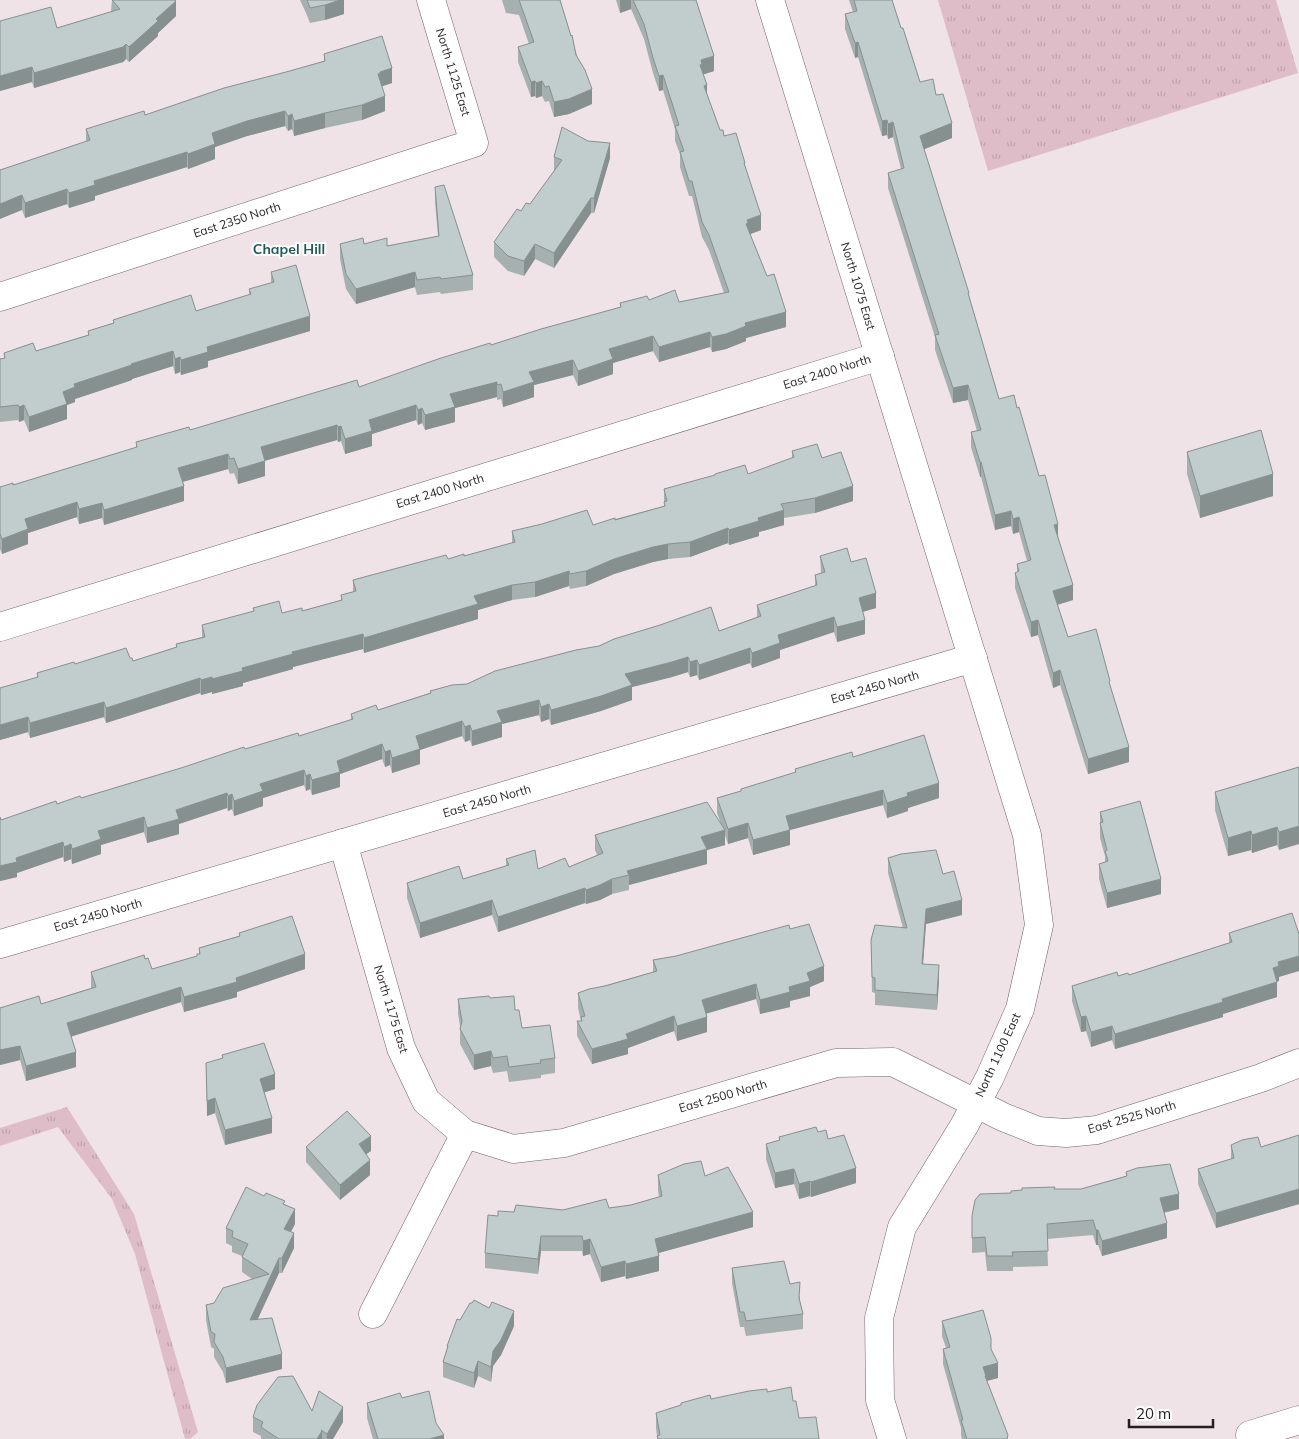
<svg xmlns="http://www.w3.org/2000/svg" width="1299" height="1439" viewBox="0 0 1299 1439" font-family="Mulish,sans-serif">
<defs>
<pattern id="grass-tufts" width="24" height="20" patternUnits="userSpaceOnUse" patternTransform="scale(1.25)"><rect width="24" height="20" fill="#dfbdc8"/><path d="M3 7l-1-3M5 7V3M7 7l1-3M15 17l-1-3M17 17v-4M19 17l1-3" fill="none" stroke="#bfa2ac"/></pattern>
</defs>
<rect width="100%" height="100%" fill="#efe3e7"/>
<!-- grass -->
<g fill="url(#grass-tufts)">
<polygon points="938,0 1276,0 1298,73 988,171"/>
<polygon points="67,1107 134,1214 198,1432 190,1439 185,1439 135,1254 112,1199 58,1127 0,1146 0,1128"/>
</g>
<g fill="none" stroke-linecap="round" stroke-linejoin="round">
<!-- street casing -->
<g stroke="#706569" stroke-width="29">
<g id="street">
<polyline points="770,0 1027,835 1039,925 1020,1009 990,1077 964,1126 902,1227 879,1318 880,1400 892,1439"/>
<polyline points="0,297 474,143 431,0"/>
<polyline points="0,627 880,356"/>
<polyline points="343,843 401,1048 426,1101 465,1134 513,1149 564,1143 836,1063 893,1062 1003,1117 1038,1131 1066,1133 1097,1130 1261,1078 1299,1063"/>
<polyline points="0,944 973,658"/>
<polyline points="373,1314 465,1134"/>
<polyline points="1251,1439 1250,1435 1299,1420"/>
</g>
</g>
<!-- street -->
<use href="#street" stroke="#fff" stroke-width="28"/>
</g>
<!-- wall -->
<g fill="#a5b0af">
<polygon points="112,0 176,16 158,33 158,36 129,62 126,59 123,62 34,88 32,82 0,91 57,28 111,12"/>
<polygon points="300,0 344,0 344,14 325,20 310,23 306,13"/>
<polygon points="502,0 560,0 592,104 569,114 554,117 549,101 545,102 542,96 536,98 535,96 531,97 518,62 518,47 529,44 519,15 506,13"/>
<polygon points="616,0 696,0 714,71 703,74 707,94 720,130 745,167 761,230 750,234 786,327 746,338 746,341 726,349 712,352 710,347 659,362 653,351 613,363 613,374 578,386 573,375 534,385 534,397 503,407 501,399 497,400 497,397 455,408 455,422 425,430 422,423 418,425 416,420 372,434 372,446 345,454 341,441 338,442 337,440 265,460 265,476 238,484 234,473 230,474 228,469 183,482 184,501 104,525 102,518 79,524 77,517 28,533 28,544 2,554 0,549 0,487 13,485 136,448 136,442 190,430 359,387 491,345 620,307 620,303 649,300 679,302 724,293 709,250 702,237 692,196 689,196 680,167 680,154 675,141 675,129 663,90 659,91 653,73 644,39 631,9 620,13"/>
<polygon points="849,0 892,0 901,28 920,82 936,95 952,138 924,149 969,296 999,399 1039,476 1058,536 1073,600 1057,605 1068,637 1110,686 1129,762 1088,774 1060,685 1053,688 1038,635 1031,637 1015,588 1015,573 1017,572 1017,564 1027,561 1019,532 1013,534 1011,526 995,530 981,477 980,477 971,447 971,432 977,431 968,400 953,403 935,350 935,337 888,188 888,173 901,169 893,137 888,139 887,135 882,136 858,57 855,58 845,29 845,14 853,12"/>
<polygon points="324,54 392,83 382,86 385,111 362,120 325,128 294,136 292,129 288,131 285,126 247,136 215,147 215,159 188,169 187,167 95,196 95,200 69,208 67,204 25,218 22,210 0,170 86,142 86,129 145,115 324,61"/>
<polygon points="554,157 610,158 594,213 591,213 554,268 535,259 524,276 508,271 494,257 494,242 521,211 530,204 554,171"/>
<polygon points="435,187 473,275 473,290 441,294 440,292 417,295 415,287 356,304 346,289 340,259 340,244 364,244 387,246 438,236 435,202"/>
<polygon points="271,272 310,331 208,361 208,367 181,375 180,372 175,374 173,366 132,379 132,380 75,399 75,402 67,405 67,419 29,432 24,420 19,422 18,420 0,422 0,359 4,358 4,353 36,351 88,335 88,331 113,323 113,320 196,311 249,295 249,289 271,283"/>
<polygon points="792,451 822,458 853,501 815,513 784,518 784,525 759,532 759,536 729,545 728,543 690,557 668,559 653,562 614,574 586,586 570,589 569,586 535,597 512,600 478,610 478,619 364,653 363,649 293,667 293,669 243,683 243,686 212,694 212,692 201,695 200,693 106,723 104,717 30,738 28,732 0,740 37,677 37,673 75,664 130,658 133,661 176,647 176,644 202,637 202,625 253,612 253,608 282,613 302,611 341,600 341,595 353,592 353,580 448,559 464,556 512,543 512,531 593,525 664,506 664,489 748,474 792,458"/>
<polygon points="1187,452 1273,496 1200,518 1187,474"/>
<polygon points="820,556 851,562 876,608 862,612 865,634 837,642 834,632 780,650 780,658 752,668 750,663 699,680 697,675 690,677 688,672 672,677 632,687 632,700 601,711 551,725 549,719 541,722 539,715 502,724 502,737 472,746 470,740 465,742 462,736 420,750 420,764 392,773 390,765 385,767 382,759 340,774 340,787 312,795 310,789 306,791 304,785 263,798 263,806 234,816 232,809 228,811 227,808 179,824 179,834 147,843 144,832 101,845 101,854 72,864 71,859 64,862 63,857 17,873 17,877 0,881 0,817 1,820 81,798 245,749 299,736 351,720 351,714 378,710 430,693 430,691 467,684 719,631 757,617 757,605 815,586 815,575 821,573"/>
<polygon points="853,757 939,798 908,808 908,811 887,818 883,805 790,830 790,845 753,855 748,838 728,844 725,835 725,845 707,850 707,864 629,885 629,890 612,894 600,900 586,904 585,903 498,932 492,915 420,938 407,898 407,883 463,879 506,866 506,859 538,869 569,867 597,855 595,850 595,835 721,824 717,813 717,798 741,791 741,789 795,773 795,769"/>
<polygon points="1299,767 1279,850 1277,845 1252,853 1251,850 1228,856 1215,810 1215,792"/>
<polygon points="1100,812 1161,894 1107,908 1099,879 1099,864 1105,862 1105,856 1100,838"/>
<polygon points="888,858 943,874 962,915 926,924 923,964 939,980 937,1010 875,1005 875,993 872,992 871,940 903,928 888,873"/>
<polygon points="790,929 824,981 810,987 810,996 790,1001 790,1007 760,1014 756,999 706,1013 707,1032 677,1041 674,1031 628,1048 628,1054 592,1064 577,1036 577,1021 581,1021 578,1008 578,993 653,972 653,960 676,956"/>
<polygon points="239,933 305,969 237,992 237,997 184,1012 181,1002 71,1036 76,1067 26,1081 20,1060 0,1065 0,1008 41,1004 91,988 91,972 145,959 152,969 197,956 197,954 199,954 199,948 239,936"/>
<polygon points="1229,933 1279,977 1279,981 1277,981 1277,997 1223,1014 1223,1017 1115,1049 1112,1040 1091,1047 1086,1031 1081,1032 1072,1001 1072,986 1118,976 1129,975 1229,943"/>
<polygon points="490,998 515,1010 522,1028 555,1058 555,1073 541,1075 541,1078 509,1082 507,1071 493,1073 491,1066 474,1070 460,1044 460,1026 458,1014 458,999"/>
<polygon points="206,1063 275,1089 264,1092 272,1133 225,1145 215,1113 207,1116"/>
<polygon points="818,1132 828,1139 856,1183 811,1197 810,1196 799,1199 794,1184 775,1188 766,1159 766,1144 779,1140 779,1137"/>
<polygon points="1299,1135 1299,1204 1216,1228 1198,1184 1198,1169 1231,1159 1231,1145 1261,1147"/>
<polygon points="306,1147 371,1151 366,1154 370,1175 340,1200 306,1162"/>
<polygon points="1126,1172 1179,1209 1164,1213 1167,1238 1102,1256 1098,1245 1096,1245 1093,1235 1047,1239 1048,1266 1013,1267 1013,1271 987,1271 985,1252 972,1253 972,1216 1011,1193 1055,1189 1081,1189 1126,1176"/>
<polygon points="658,1175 705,1176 753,1227 658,1253 659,1271 626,1279 625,1276 601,1282 590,1254 583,1256 582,1251 541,1251 538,1274 485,1268 485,1253 498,1216 514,1212 609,1208 631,1205 659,1197 658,1190"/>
<polygon points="264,1196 285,1205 295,1224 291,1232 294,1248 282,1273 279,1273 258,1319 282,1369 226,1383 223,1372 214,1357 214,1349 211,1347 206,1320 206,1305 214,1303 252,1279 242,1272 242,1256 232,1252 232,1246 226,1243 226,1228"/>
<polygon points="732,1268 790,1284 800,1297 800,1301 803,1314 803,1329 746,1336 744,1327 740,1327 732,1283"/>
<polygon points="460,1320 514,1326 501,1355 493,1366 491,1382 478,1376 474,1388 443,1377 443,1362 447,1352 447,1346"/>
<polygon points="942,1321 991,1349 998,1378 987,1381 1008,1439 962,1439 961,1435 961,1428 943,1364 943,1349 946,1348 942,1336"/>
<polygon points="767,1392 793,1401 799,1418 819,1439 657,1439 657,1436 656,1428 656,1413 681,1405 681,1403"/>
<polygon points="402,1398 444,1439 373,1439 367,1418 367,1403"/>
<polygon points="312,1411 343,1422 333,1439 261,1439 261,1436 253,1432 253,1417"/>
</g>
<!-- shaded-wall -->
<g fill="#86908f">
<polygon points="340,0 344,0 344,14 325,20 325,5"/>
<polygon points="620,0 631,0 631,9 620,13"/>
<polygon points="176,1 176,16 158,33 158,36 129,62 129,47 156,19"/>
<polygon points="858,42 858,57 855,58 855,43"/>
<polygon points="126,44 126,59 123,62 34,88 34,73"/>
<polygon points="714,56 714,71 702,75 700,80 701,60"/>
<polygon points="32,67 32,82 0,91 0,76"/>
<polygon points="392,68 392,83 380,87 378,74 380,72"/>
<polygon points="663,75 663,90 659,91 659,76"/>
<polygon points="535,81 535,96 531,97 531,82"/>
<polygon points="542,81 542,96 536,98 536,83"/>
<polygon points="707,85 707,100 704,86"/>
<polygon points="592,89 592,104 569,114 554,117 554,102"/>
<polygon points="385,96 385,111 362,120 362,105"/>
<polygon points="285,111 285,126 247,136 215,147 215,159 188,169 188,154 212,133 247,121"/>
<polygon points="325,113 325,128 294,136 294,121"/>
<polygon points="292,114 292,129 288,131 288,116"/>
<polygon points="887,120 887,135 882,136 882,121"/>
<polygon points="893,122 893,137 888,139 888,124"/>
<polygon points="952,123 952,138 920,151 920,136"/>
<polygon points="610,143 610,158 594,213 594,198"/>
<polygon points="187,152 187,167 95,196 95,200 69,208 69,193 94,181"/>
<polygon points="67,189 67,204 25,218 25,203"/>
<polygon points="22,195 22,210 0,219 0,204"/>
<polygon points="591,198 591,213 554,268 554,253"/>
<polygon points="761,215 761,230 748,235 746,224 747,220"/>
<polygon points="535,244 535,259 524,276 524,261"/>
<polygon points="415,272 415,287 356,304 356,289"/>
<polygon points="786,312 786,327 746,338 746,341 726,349 712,352 712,337 745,323"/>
<polygon points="310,316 310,331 208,361 208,367 181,375 181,360 207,347"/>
<polygon points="710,332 710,347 659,362 659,347"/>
<polygon points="653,336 653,351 613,363 613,374 578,386 578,371 609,349"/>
<polygon points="173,351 173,366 132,379 132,380 75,399 75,402 67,405 67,419 29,432 29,417 74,384 131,364"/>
<polygon points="180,357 180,372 175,374 175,359"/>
<polygon points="573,360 573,375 534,385 534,397 503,407 503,392 529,372"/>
<polygon points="497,382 497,397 455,408 455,422 425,430 425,415 450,394"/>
<polygon points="968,385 968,400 953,403 953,388"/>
<polygon points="24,405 24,420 19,422 19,407"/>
<polygon points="416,405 416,420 372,434 372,446 345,454 345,439 369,420"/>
<polygon points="422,408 422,423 418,425 418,410"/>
<polygon points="337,425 337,440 261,462 261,447"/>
<polygon points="341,426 341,441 338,442 338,427"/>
<polygon points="228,454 228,469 178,483 178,468"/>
<polygon points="265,461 265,476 238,484 238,469"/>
<rect x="980" y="462" width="1" height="15"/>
<polygon points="1273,474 1273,496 1200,518 1200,496"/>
<polygon points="184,486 184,501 104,525 104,510"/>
<polygon points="853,486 853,501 815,513 815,498"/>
<polygon points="77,502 77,517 28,533 28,544 2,554 2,539 25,519"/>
<polygon points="102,503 102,518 79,524 79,509"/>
<polygon points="784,510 784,525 759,532 759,536 729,545 729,530 758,518"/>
<polygon points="1011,511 1011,526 995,530 995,515"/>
<polygon points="1019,517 1019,532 1013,534 1013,519"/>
<polygon points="1058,524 1058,539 1054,525"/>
<polygon points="728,528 728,543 690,557 690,542"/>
<polygon points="668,544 668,559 653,562 614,574 586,586 586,571 614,559 653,547"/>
<polygon points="569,571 569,586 535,597 535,582"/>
<polygon points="512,585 512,600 478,610 478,619 364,653 364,638 474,596"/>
<polygon points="1073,585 1073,600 1053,606 1053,591"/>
<polygon points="876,593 876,608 859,613 859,598"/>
<polygon points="834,617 834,632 780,650 780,658 752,668 752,653 778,635"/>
<polygon points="865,620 865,634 837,642 837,627"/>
<polygon points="1038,620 1038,635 1031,637 1031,622"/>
<polygon points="363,634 363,649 293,667 293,669 243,683 243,686 212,694 212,679 242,668 292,652"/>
<polygon points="750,648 750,663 699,680 699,665"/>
<polygon points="688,657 688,672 672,677 632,687 632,700 601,711 551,725 551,710 625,674"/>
<polygon points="697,660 697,675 690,677 690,662"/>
<polygon points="1060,670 1060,685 1053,688 1053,673"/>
<polygon points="212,677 212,692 201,695 201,680"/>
<polygon points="200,678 200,693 106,723 106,708"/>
<polygon points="539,700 539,715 502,724 502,737 472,746 472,731 497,711"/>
<polygon points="104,702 104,717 30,738 30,723"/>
<polygon points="549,704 549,719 541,722 541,707"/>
<polygon points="28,717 28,732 0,740 0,725"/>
<polygon points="462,721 462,736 420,750 420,764 392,773 392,758 416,736"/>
<polygon points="470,725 470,740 465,742 465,727"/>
<polygon points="382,744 382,759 340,774 340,787 312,795 312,780 337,761"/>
<polygon points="1129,747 1129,762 1088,774 1088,759"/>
<polygon points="390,750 390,765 385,767 385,752"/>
<polygon points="304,770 304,785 263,798 263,806 234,816 234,801 260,784"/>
<polygon points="310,774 310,789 306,791 306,776"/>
<polygon points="939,783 939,798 908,808 908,811 887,818 887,803 907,793"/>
<polygon points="883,790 883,805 790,830 790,845 753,855 753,840 786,816"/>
<polygon points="227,793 227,808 179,824 179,834 147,843 147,828 176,810"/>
<polygon points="232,794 232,809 228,811 228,796"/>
<polygon points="144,817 144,832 101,845 101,854 72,864 72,849 98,831"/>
<polygon points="748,823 748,838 728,844 728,829"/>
<polygon points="1299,826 1299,844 1279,850 1279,832"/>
<polygon points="1277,827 1277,845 1252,853 1252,835"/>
<polygon points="725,830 725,845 707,850 707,864 629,885 629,875 627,871 701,837"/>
<polygon points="1251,831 1251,850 1228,856 1228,838"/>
<polygon points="63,842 63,857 17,873 17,877 0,881 0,866 16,858"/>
<polygon points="71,844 71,859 64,862 64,847"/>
<polygon points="612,879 612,894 600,900 586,904 586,890"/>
<polygon points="1161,879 1161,894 1107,908 1107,893"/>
<polygon points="585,888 585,903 498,932 498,917"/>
<polygon points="492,900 492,915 420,938 420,923"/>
<polygon points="962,900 962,915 926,924 922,978 922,964 926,909"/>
<polygon points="305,954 305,969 237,992 237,997 184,1012 184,997 236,978"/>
<polygon points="1299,956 1299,971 1279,977 1279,981 1273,983 1273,968 1278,962"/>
<polygon points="939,965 939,980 937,1010 937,995"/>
<polygon points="824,966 824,981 810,987 810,996 790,1001 790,1007 760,1014 760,1000 789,987 807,973"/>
<polygon points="1277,982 1277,997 1223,1014 1223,1017 1115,1049 1115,1034 1222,999"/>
<polygon points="756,984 756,999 702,1015 702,1000"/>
<polygon points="181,987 181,1002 67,1038 67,1023"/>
<polygon points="674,1016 674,1031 628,1048 628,1054 592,1064 592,1049 626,1034"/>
<polygon points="1086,1016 1086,1031 1081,1032 1081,1017"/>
<polygon points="707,1017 707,1032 677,1041 677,1026"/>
<polygon points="1112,1026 1112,1040 1091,1047 1091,1032"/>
<polygon points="20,1046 20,1060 0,1065 0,1050"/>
<polygon points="491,1051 491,1066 474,1070 474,1055"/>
<polygon points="76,1052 76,1067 26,1081 26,1066"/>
<polygon points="275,1074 275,1089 260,1094 260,1079"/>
<polygon points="215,1098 215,1113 207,1116 207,1101"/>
<polygon points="272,1118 272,1133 225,1145 225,1130"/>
<polygon points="371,1136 371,1151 359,1159 359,1144"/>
<polygon points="370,1160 370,1175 340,1200 340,1185"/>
<polygon points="856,1168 856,1183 811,1197 811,1182"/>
<polygon points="794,1169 794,1184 775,1188 775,1173"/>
<polygon points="810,1181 810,1196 799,1199 799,1184"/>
<polygon points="1299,1189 1299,1204 1216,1228 1216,1213"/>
<polygon points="1179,1194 1179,1209 1160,1213 1160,1198"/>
<polygon points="295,1209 295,1224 284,1244 284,1229"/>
<polygon points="753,1212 753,1227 655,1254 655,1239"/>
<polygon points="1167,1223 1167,1238 1102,1256 1102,1241"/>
<rect x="1096" y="1230" width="2" height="15"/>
<polygon points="294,1233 294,1248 282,1273 282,1258"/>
<polygon points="541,1236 541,1251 538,1274 538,1259"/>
<polygon points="590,1239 590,1254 583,1256 583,1241"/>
<polygon points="659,1256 659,1271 626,1279 626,1264"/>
<polygon points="279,1258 279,1273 250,1335 250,1320"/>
<polygon points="625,1261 625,1276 601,1282 601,1267"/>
<polygon points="514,1311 514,1326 501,1355 493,1366 491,1382 491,1367 493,1351"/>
<polygon points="282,1354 282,1369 226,1383 226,1368"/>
<polygon points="478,1361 478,1376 474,1388 474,1373"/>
<polygon points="998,1363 998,1378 986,1381 983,1367"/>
<polygon points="343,1407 343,1422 333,1439 327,1439 327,1434"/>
<polygon points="322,1431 322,1439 317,1439"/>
<polygon points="444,1435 444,1439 429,1439"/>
</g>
<!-- building -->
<g fill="#c0cdcc" stroke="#86908f">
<polygon points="112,0 175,0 176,1 156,19 158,21 129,47 126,44 123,47 34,73 32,67 0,76 0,21 51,7 57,28 120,9"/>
<polygon points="307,0 340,0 325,5 310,8"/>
<polygon points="519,0 560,0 571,36 572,35 576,55 585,70 592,89 569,99 554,102 549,86 545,87 542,81 536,83 535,81 531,82 518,47 534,42"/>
<polygon points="633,0 696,0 714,56 701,60 702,64 700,65 707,85 704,86 720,130 723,130 724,136 736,133 745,163 744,163 761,215 747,220 748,223 746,224 767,276 774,274 786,312 745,323 746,326 726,334 712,337 710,332 659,347 653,336 609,349 613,359 578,371 573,360 529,372 534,382 503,392 501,384 497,385 497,382 450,394 455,407 425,415 422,408 418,410 416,405 369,420 372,431 345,439 341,426 338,427 337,425 261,447 265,461 238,469 234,458 230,459 228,454 178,468 184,486 104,510 102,503 79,509 77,502 25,519 28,529 2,539 0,534 0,487 13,483 13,485 137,447 136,442 189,427 190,430 357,380 359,387 438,359 490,343 491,345 541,329 621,307 620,303 647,296 649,300 675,290 679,302 729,292 709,235 702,222 692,181 689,181 680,152 684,151 675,126 679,125 663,75 659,76 653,58 644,24"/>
<polygon points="854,0 892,0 901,28 903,28 920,82 933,79 936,95 943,94 952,123 920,136 969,293 968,293 999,399 1014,395 1017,408 1019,407 1039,476 1045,475 1058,524 1054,525 1073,585 1053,591 1068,637 1096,629 1110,681 1109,682 1129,747 1088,759 1060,670 1053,673 1038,620 1031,622 1015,573 1019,571 1017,564 1031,560 1019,517 1013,519 1011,511 995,515 981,462 980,462 971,432 981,430 968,385 953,388 935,335 939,334 888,173 904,168 893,122 888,124 887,120 882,121 858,42 855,43 845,14 857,11"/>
<polygon points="382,36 392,68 380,72 380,74 378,74 385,96 362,105 325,113 294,121 292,114 288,116 285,111 247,121 212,133 215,144 188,154 187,152 94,181 95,185 69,193 67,189 25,203 22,195 0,204 0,170 90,140 86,129 144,111 145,115 224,88 286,72 325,61 324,54"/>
<polygon points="562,127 588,141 610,143 594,198 591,198 554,253 535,244 524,261 508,256 494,242 517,209 521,211 526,203 530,204 562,160 554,157"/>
<polygon points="444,185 473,275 441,279 440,277 417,280 415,272 356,289 346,274 340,244 363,238 364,244 387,238 387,246 439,236 435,187"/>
<polygon points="296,265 310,316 207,347 208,352 181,360 180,357 175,359 173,351 131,364 132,365 74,384 75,387 63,392 67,404 29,417 24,405 19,407 18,405 0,407 0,359 5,358 4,353 33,343 36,351 89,335 88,331 114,323 113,320 191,295 196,311 251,294 249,289 274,282 271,272"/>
<polygon points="1261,430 1273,474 1200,496 1187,452"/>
<polygon points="817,444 822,458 841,452 853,486 815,498 781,504 784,510 758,518 759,521 729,530 728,528 690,542 668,544 653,547 614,559 586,571 570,574 569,571 535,582 512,585 474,596 478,604 364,638 363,634 292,652 293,654 242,668 243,671 212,679 212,677 201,680 200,678 106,708 104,702 30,723 28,717 0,725 0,688 38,677 37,673 74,662 75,664 126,648 130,658 132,658 133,661 177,647 176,644 205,637 202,625 254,611 253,608 279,601 282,613 302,608 302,611 342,600 341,595 356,591 353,580 446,555 448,559 464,554 464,556 515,542 512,531 542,524 587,510 593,525 615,518 615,520 665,506 664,502 667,501 664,489 715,475 715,474 745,465 748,474 794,457 792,451"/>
<polygon points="847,548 851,562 866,558 876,593 859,598 865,620 837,627 834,617 778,635 780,643 752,653 750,648 699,665 697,660 690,662 688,657 672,662 625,674 632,685 601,696 551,710 549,704 541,707 539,700 497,711 502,722 472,731 470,725 465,727 462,721 416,736 420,749 392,758 390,750 385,752 382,744 337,761 340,772 312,780 310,774 306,776 304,770 260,784 263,791 234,801 232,794 228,796 227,793 176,810 179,819 147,828 144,817 98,831 101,839 72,849 71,844 64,847 63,842 16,858 17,862 0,866 0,817 1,820 56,801 57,804 80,796 81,798 181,768 244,747 245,749 298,733 299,736 353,719 351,714 376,705 378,710 431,693 430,691 452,685 467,684 495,671 576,650 599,646 614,639 660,625 711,607 719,631 761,616 757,605 817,585 815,575 825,572 820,556"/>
<polygon points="924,735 939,783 907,793 908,796 887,803 883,790 786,816 790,830 753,840 748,823 728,829 717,798 741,791 741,789 796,772 795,769 852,752 853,757"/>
<polygon points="1299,767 1299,826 1279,832 1277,827 1252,835 1251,831 1228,838 1215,792"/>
<polygon points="1140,801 1161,879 1107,893 1099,864 1108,861 1105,851 1107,850 1100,823 1103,822 1100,812"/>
<polygon points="707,802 725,830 701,837 707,849 627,871 629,875 612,879 600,885 586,890 585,888 498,917 492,900 420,923 407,883 459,866 463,879 509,865 506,859 535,850 538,869 565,858 569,867 603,853 595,835"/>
<polygon points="936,850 943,874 954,871 962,900 926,909 922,964 939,965 937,995 875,990 875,978 872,977 871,940 875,925 907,928 888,858 901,854"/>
<polygon points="1292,913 1299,934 1299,956 1278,962 1279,966 1273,968 1277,982 1222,999 1223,1002 1115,1034 1112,1026 1091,1032 1086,1016 1081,1017 1072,986 1117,972 1118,976 1128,973 1129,975 1232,942 1229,933"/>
<polygon points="292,916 305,954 236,978 237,982 184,997 181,987 67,1023 76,1052 26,1066 20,1046 0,1050 0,1008 39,996 41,1004 96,987 91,972 144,955 145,959 148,958 152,969 197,956 197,954 200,954 199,948 240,936 239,933"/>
<polygon points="809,924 824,966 807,973 810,981 789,987 790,992 760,1000 756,984 702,1000 707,1017 677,1026 674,1016 626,1034 628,1039 592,1049 577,1021 582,1021 581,1017 585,1016 578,993 589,989 605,986 657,971 653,960 676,956 789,925 790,929"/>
<polygon points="489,996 490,998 514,996 515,1010 519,1010 522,1028 550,1025 555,1058 540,1060 541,1063 509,1067 507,1056 493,1058 491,1051 474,1055 460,1029 462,1021 458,999"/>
<polygon points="264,1043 275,1074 260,1079 272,1118 225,1130 215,1098 207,1101 206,1063 223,1058 222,1055"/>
<polygon points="347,1111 371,1136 359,1144 370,1160 340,1185 306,1147"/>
<polygon points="816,1127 818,1132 826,1130 828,1139 844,1135 856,1168 811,1182 810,1181 799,1184 794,1169 775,1173 766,1144 780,1140 779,1137"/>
<polygon points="1299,1135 1299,1189 1216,1213 1198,1169 1234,1158 1231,1145 1242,1140 1258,1137 1261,1147"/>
<polygon points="701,1161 705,1176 728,1167 753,1212 655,1239 659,1256 626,1264 625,1261 601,1267 590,1239 583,1241 582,1236 541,1236 538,1259 485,1253 488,1215 498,1216 498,1211 514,1212 516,1205 563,1210 606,1199 609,1208 631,1205 662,1196 658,1175 684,1164"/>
<polygon points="1170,1164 1179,1194 1160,1198 1167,1223 1102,1241 1098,1230 1096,1230 1093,1220 1047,1224 1048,1251 1012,1252 1013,1256 987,1256 985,1237 972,1238 972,1216 975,1200 980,1194 1011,1193 1011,1191 1022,1190 1022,1188 1055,1187 1054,1189 1081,1189 1127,1176 1126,1172 1137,1168"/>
<polygon points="246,1187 264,1196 266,1193 285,1201 283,1204 295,1209 284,1229 294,1233 282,1258 279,1258 250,1320 272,1318 282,1354 226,1368 223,1357 214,1342 215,1334 211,1332 206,1305 214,1303 223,1288 269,1274 242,1257 248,1244 232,1237 233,1231 226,1228"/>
<polygon points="784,1261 790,1284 800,1282 799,1298 803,1314 746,1321 744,1312 740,1312 732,1268"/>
<polygon points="474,1300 489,1308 492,1302 514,1311 501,1340 493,1351 491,1367 478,1361 474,1373 443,1362 448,1346 447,1346 457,1319 460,1320 470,1303 472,1303"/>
<polygon points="983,1310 991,1338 991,1349 998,1363 983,1367 986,1376 985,1376 1008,1435 1007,1439 967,1439 961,1420 963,1420 943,1349 950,1347 942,1321"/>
<polygon points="293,1376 312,1411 319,1391 343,1407 327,1434 321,1430 322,1431 317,1439 279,1439 261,1427 263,1422 253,1417 257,1405 278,1377"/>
<polygon points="791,1387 793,1401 796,1401 799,1418 816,1417 819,1439 658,1439 657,1436 660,1435 656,1413 681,1405 681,1403 710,1395 711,1399 749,1391 767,1389 767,1392"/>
<polygon points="429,1391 436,1423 444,1435 429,1439 378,1439 367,1403 400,1393 402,1398"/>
</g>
<g text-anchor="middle" stroke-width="4" stroke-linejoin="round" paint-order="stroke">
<!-- street labels -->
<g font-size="12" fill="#231f20" stroke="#fff">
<text transform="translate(453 72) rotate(73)" y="4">North 1125 East</text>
<text transform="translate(237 220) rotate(-18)" y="4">East 2350 North</text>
<text transform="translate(858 286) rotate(73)" y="4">North 1075 East</text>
<text transform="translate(827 372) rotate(-17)" y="4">East 2400 North</text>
<text transform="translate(440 491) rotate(-17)" y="4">East 2400 North</text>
<text transform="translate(875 687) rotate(-16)" y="4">East 2450 North</text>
<text transform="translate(487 801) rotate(-16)" y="4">East 2450 North</text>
<text transform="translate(98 915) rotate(-16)" y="4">East 2450 North</text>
<text transform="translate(391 1009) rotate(73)" y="4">North 1175 East</text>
<text transform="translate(998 1055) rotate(-65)" y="4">North 1100 East</text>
<text transform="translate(723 1096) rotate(-16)" y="4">East 2500 North</text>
<text transform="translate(1132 1117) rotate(-16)" y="4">East 2525 North</text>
</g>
<!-- neighbourhood labels -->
<g font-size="14" font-weight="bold" fill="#1f5a58" stroke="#fff">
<text x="289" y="254">Chapel Hill</text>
</g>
</g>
<!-- scale -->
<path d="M1129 1419v8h84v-8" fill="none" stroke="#231f20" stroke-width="2.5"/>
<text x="1136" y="1419" font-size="15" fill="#231f20" stroke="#ffffff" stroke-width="4" paint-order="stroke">20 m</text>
</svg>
